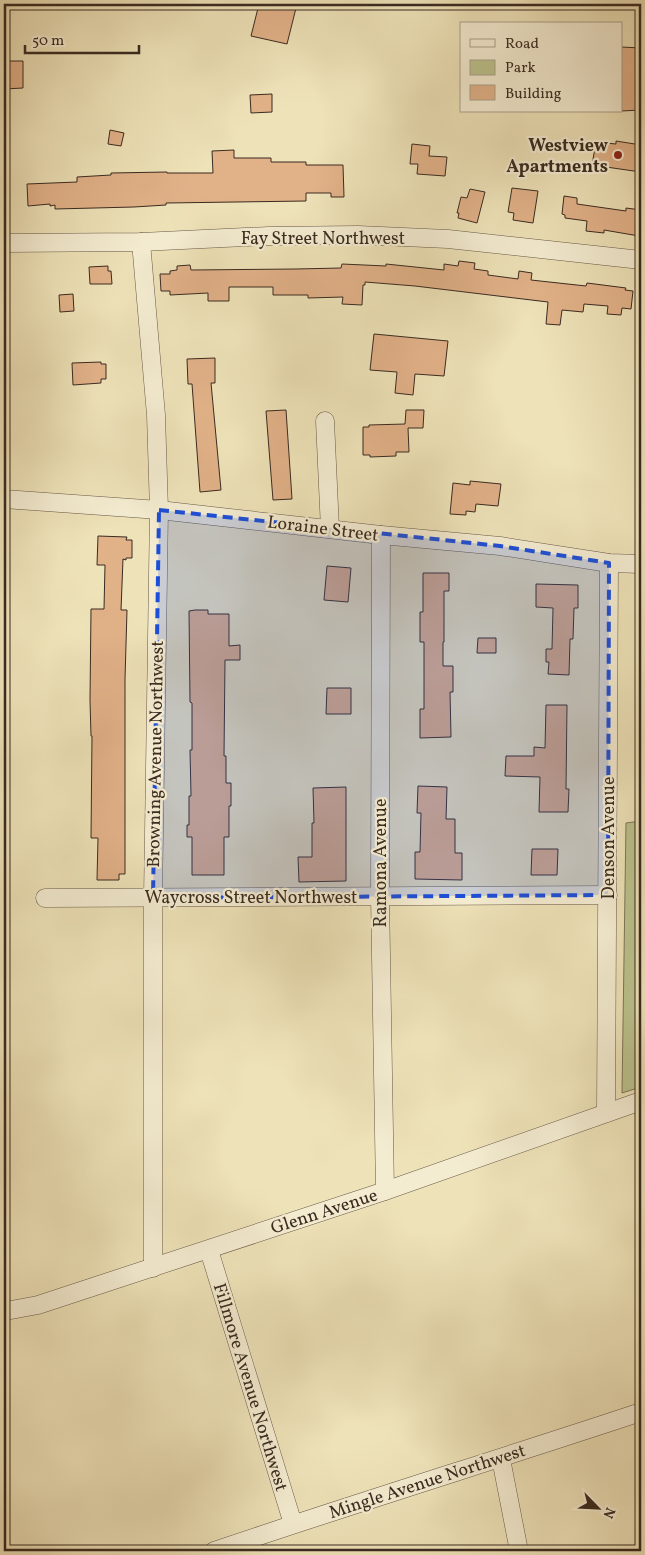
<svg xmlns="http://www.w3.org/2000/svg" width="645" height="1555" viewBox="0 0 645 1555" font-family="Vollkorn,serif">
<rect width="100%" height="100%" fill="#eee2b8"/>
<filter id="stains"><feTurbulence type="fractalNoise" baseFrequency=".004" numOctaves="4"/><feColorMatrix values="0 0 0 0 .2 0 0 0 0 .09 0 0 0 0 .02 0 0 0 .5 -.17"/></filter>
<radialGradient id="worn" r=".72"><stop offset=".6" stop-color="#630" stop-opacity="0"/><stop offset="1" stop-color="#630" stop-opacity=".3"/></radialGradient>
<!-- green -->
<polygon fill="#bbc28d" stroke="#7a7657" points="641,821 641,1087 622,1093 626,823"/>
<!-- building -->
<g fill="#e1b188" stroke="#3a2b21">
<polygon points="259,4 297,4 287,44 251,36"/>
<polygon points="621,47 641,48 641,110 621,111"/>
<polygon points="4,61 23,61 23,88 4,89"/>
<polygon points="272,94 272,112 251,113 250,95"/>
<polygon points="110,130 124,133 121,146 108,144"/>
<polygon points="616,141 641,145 641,172 592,165 596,142 616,144"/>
<polygon points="412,144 430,146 429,156 447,157 445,176 417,174 418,164 410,164"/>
<polygon points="234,150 234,158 271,158 271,162 306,162 306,165 343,165 344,197 331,197 331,193 306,193 306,201 166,203 166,205 134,207 55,209 55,205 50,206 50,204 28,206 27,184 77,182 77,177 111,175 111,173 167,172 167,173 213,173 212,151"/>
<polygon points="512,188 538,191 533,223 513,220 514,213 508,212"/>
<polygon points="470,189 485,192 477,223 458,218 459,213 457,213 461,197 467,198"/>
<polygon points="564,196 577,198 577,204 626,211 626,208 641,210 639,236 604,230 604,233 586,231 587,221 565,218 565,215 562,214"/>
<polygon points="459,261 475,263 474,269 488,271 488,275 518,279 519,271 532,273 531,280 586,286 587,283 626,288 625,290 633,291 631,309 622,308 621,315 607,314 608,306 584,304 583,312 562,310 560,325 546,324 548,302 415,286 365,282 365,285 363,285 362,305 342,304 343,297 308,298 308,295 273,295 273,287 229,287 229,301 208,301 208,293 170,295 170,291 161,291 160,274 170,274 170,271 177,270 177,266 190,265 191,270 296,269 341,268 342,264 386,266 386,264 444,270 444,264 458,266"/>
<polygon points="108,266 108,271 111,271 112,284 90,284 89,267"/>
<polygon points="73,294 74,311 60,312 59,295"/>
<polygon points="374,334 448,341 444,376 415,374 413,395 395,393 397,372 370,370"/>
<polygon points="215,358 215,383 211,383 221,490 200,492 192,384 188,384 187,359"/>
<polygon points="101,362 101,364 106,364 106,379 101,379 101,383 73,385 72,363"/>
<polygon points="286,410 292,499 273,500 266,411"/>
<polygon points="406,410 424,410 423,428 408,428 409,452 396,452 396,456 370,457 370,455 363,455 363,427 369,427 369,425 405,424"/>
<polygon points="470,481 501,484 498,506 476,504 475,512 466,511 466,515 450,514 453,483 470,485"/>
<polygon points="98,536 127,537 126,540 132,540 132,558 126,558 126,560 123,559 121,610 127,610 125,679 125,874 119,874 119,880 97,880 98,838 91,838 92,736 91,736 90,700 91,609 104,609 105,565 97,565"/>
<polygon points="327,566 351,568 348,602 324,600"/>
<polygon points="423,573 449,573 449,591 444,591 444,642 443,642 443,666 453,666 453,692 450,692 451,737 420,738 420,709 424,709 424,642 420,642 420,612 423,612"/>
<polygon points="536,584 578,585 578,608 574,608 573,639 570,639 569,675 548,674 549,662 546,662 546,649 552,649 553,608 536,607"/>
<polygon points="195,610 208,610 208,614 229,614 229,646 240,645 240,660 225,660 224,756 226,756 226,783 231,783 231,806 229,806 229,837 224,837 224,875 192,875 192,837 187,837 187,825 189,825 189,796 191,796 190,750 192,750 192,703 190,702 189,611"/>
<polygon points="478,638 496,638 496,653 477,653"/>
<polygon points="327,688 351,688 351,714 326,714"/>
<polygon points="546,705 567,705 566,789 569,789 568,812 539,812 540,777 505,776 506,756 534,756 534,747 545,748"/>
<polygon points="418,786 447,787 446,819 455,819 455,853 462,853 462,880 415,879 415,852 420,852 421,813 417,813"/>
<polygon points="346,787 346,881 299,882 298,857 312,857 312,823 314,823 313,788"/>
<polygon points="532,849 558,849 557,875 531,875"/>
</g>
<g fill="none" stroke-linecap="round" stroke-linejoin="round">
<!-- minor casing -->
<g stroke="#675947" stroke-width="19">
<g id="minor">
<polyline points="141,242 156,415 159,510 153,898 153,1268"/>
<polyline points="4,243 141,242 269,236 358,235 448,239 641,260"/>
<polyline points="325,421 330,529"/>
<polyline points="4,499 159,510 381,535 500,546 609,563 641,564"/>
<polyline points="381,535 380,896 385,1191"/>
<polyline points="45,898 608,895"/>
<polyline points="606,1113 609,563"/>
<polyline points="209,1250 293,1524"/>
<polyline points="4,1310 11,1310 38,1305 385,1191 641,1101"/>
<polyline points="501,1459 519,1551"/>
<path d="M 214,1551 C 356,1503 499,1459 641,1412"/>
</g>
</g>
<!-- minor -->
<use href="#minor" stroke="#f4ecd1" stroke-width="18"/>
</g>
<!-- marked area -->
<path fill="#1d4ed8" fill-opacity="0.2" stroke="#1d4ed8" stroke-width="4" stroke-dasharray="10 6" stroke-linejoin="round" d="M 159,510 L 500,546 L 609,563 L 608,895 L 153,898 Z"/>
<!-- markers -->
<circle fill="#8f2418" stroke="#f4ecd1" stroke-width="2" cx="618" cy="155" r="5"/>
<g text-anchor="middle" stroke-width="4.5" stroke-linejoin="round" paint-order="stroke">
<!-- poi labels -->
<g font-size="18" font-weight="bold" fill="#3a2b21" stroke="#f4ecd1" text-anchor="end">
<text x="608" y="151">Westview<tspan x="608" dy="21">Apartments</tspan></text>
</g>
<!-- street labels -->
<g font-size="18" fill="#3a2b21" stroke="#f4ecd1">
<text x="323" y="244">Fay Street Northwest</text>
<text transform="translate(323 528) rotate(7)" y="6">Loraine Street</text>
<text transform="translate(155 754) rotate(-89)" y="6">Browning Avenue Northwest</text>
<text transform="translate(608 838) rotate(-90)" y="6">Denson Avenue</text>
<text transform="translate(380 863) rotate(-90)" y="6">Ramona Avenue</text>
<text x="251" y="903">Waycross Street Northwest</text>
<text transform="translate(324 1211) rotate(-18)" y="6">Glenn Avenue</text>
<text transform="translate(251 1387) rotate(73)" y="6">Fillmore Avenue Northwest</text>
<text transform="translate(427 1481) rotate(-18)" y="6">Mingle Avenue Northwest</text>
</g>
</g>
<!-- margin -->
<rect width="645" height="1555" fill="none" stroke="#eee2b8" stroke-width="20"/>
<rect x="5" y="5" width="635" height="1545" fill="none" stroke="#3a2b21" stroke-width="2.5"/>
<rect x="10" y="10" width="625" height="1535" fill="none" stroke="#3a2b21"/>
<!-- legend -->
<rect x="460" y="22" width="162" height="90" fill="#f4ecd1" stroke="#aa9f8b"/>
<rect x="470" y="39" width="25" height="8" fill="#f4ecd1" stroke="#aa9f8b"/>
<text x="505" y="48" font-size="15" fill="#3a2b21">Road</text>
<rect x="470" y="60" width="25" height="15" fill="#bbc28d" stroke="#aa9f8b"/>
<text x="505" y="72" font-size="15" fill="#3a2b21">Park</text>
<rect x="470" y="85" width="25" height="15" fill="#e1b188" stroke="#aa9f8b"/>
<text x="505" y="98" font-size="15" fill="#3a2b21">Building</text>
<!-- north arrow -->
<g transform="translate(598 1508) rotate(114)" stroke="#f4ecd1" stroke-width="4" paint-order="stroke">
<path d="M0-4L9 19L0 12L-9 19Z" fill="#3a2b21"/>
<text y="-8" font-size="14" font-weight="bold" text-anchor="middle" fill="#3a2b21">N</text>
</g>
<!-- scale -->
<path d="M25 45v8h114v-8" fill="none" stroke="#3a2b21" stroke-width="2.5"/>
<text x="32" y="45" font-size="15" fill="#3a2b21" stroke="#f4ecd1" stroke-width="4" paint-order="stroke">50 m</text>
<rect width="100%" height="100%" filter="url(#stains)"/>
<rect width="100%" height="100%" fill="url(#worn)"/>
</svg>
